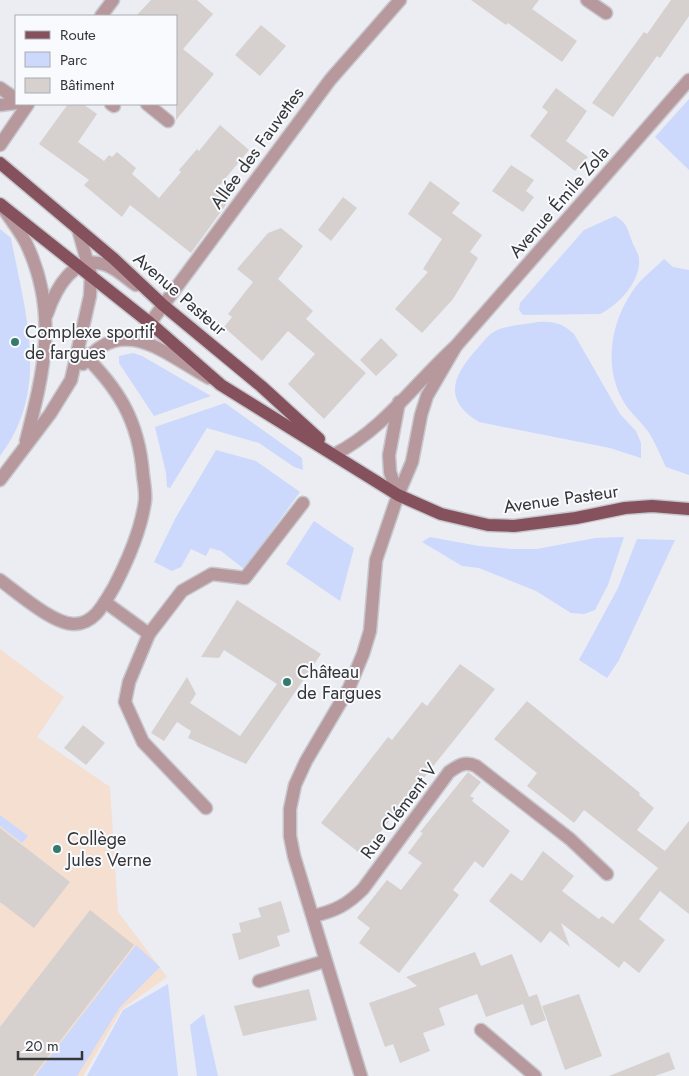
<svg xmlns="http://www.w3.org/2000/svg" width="689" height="1076" viewBox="0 0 689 1076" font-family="Jost,sans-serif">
<rect width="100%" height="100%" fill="#ebedf2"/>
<!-- education -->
<polygon fill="#f4dfd1" points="0,649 64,697 37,737 110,787 118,912 167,977 122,1009 83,1076 0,1076"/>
<!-- green -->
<g fill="#ccd9fd">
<polygon points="689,99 689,170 655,137"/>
<path d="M 615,216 C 627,223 627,228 632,241 C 633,246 639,253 639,259 C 641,281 619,305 600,314 L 523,315 L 519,310 L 520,303 L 584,230 Z"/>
<path d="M 0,229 L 11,238 C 25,313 51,389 0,456 Z"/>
<path d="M 664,259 L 673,267 L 689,270 L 689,475 L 666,467 C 660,455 655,441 647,430 C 641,422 633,415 627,407 C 603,372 609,326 632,292 C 640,279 654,269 664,259 Z"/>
<path d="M 537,322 C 553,321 562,323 574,334 L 620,414 L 636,431 L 641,443 L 641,458 L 610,448 L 479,422 C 443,400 452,377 476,350 C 481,345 486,337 492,333 C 503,325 524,325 537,322 Z"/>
<polygon points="133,353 142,356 211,396 154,416 119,363 119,356"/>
<polygon points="225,403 302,458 303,470 294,467 259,443 207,428 170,488 167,487 166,473 155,427"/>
<polygon points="216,450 256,461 300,492 244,569 221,551 210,548 206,556 191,549 181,567 172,571 154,562 175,519"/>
<polygon points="314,521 354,548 340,601 286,564"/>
<polygon points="430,537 479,546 512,549 537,549 595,538 624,537 608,585 595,610 584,614 571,613 536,591 479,568 462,566 422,542"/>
<polygon points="637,539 675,540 619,660 607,678 579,660 618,588"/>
<polygon points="0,815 28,836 22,843 0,826"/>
<polygon points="136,945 160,967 120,1007 77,1076 35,1076"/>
<polygon points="168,984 178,1076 87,1076 123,1010"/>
<polygon points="204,1014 218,1076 197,1076 190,1025"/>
</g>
<!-- building -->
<g fill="#d6d1cf">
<polygon points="151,0 197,0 213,14 183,49 214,74 176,120 176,16 136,16"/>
<polygon points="471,0 539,0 532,9 577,41 562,62 508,23 506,25"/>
<polygon points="671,0 689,0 689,16 660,58 657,56 613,117 592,103 644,32 647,34"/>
<polygon points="261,25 286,46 260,76 235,55"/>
<polygon points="556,88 587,111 566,141 588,157 575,171 530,136 548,112 542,107"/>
<polygon points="68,104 83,104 97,114 78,142 104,161 109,155 112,157 117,152 136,168 132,174 159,198 181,172 179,170 197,149 199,151 220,125 249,150 214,192 228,202 191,253 130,205 122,217 84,185 89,180 39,144"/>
<polygon points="511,165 534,180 526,191 534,197 523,212 492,191"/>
<polygon points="430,181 460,203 452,213 482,235 470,252 478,258 453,299 422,333 395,309 428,272 423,269 442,239 408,214"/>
<polygon points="343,197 357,208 331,241 318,230"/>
<polygon points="281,228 303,246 278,279 313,311 306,319 366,373 324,419 288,384 315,354 288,331 262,361 224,327 232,317 228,314 253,282 237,269 268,233"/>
<polygon points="381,338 398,355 376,376 360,360"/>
<polygon points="237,600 321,654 246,764 188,738 191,731 177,722 164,741 151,733 187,677 196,694 190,703 240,736 277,684 224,650 219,658 201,657"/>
<polygon points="460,664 495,689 362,855 321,823 388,737 392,740 422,702 427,706"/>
<polygon points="527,701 640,793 639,795 654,808 637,830 665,851 689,821 689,914 660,891 639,919 665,940 639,973 624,961 619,968 561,923 570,947 550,931 541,943 489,901 511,873 522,881 543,851 574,876 562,891 599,919 602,916 613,924 658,868 584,810 574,823 527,786 537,773 494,739"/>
<polygon points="83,725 105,743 86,765 64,748"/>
<polygon points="468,772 481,782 470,796 474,798 472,801 510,831 483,868 475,861 453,890 459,895 399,973 359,943 370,928 357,918 387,880 401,890 422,863 408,853 423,833 420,832"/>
<polygon points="0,828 70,882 34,928 0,902"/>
<polygon points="281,901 290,932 277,936 280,946 239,960 232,934 241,932 239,923 261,917 258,908"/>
<polygon points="90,910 134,945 33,1076 0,1076 0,1027"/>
<polygon points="475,952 481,966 512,954 529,997 537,994 546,1020 531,1026 523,1004 486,1017 477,994 439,1008 445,1025 423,1033 430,1051 400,1063 393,1044 385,1047 369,1003 417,986 406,977"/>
<polygon points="309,989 317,1020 243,1036 234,1006"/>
<polygon points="579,994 602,1056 565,1070 542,1006"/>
<polygon points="669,1052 675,1069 655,1076 609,1076"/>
</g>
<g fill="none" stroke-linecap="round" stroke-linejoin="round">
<!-- minor casing -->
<g stroke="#c7c8cd" stroke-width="15">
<g id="minor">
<polyline points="587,0 606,13"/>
<polyline points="101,16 113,0"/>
<polyline points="0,88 16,99"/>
<polyline points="111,104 114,106"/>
<polyline points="147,104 168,121"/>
<polyline points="0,105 16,103"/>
<polyline points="0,145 28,104"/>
<path d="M 3,208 C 10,219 20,231 26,243 C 59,312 44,371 26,441"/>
<path d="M 47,314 C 55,290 74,253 106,265 C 117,269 127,279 136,285"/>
<polyline points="150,323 330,80 400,0"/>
<path d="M 83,364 C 122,312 167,355 209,378"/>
<path d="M 335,454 C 383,430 416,382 456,346 L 689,80"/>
<polyline points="0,480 50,414 71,380 90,296 91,275 78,229"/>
<polyline points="398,495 390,472 389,455 399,402"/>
<path d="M 0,580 C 18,593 53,624 74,624 C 95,624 105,602 114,587 C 127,562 141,530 145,501 C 146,493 144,483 143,475 C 139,420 118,387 79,350"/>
<polyline points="105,602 149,634"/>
<polyline points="206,808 143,742 125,702 129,682 149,634 182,591 212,574 245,578 303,503"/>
<path d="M 313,916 C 335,911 347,905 363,889 L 449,772 C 459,765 465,761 476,766 L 570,839 L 607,874"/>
<polyline points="259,981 325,961"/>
<polyline points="481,1030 535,1076"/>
<polyline points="361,1076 294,856 290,836 290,809 295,785 306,761 349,688 363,654 370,631 376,560 398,495 412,462 421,415 427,396 456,346"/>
</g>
</g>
<!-- major casing -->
<g stroke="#c7c8cd" stroke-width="15">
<g id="major">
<polyline points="0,163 114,259 163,305 261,386 319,439"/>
<polyline points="0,204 150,323 221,385 398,495 441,514 488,525 514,526 576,518 625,508 652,506 689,509"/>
</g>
</g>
<!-- minor -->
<use href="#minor" stroke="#b7989d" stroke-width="12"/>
<!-- major -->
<use href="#major" stroke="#85515c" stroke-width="12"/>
</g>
<!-- markers -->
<g fill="#367a6d" stroke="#f9fafe" stroke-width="2">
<circle cx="15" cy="342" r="5"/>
<circle cx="287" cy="682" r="5"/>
<circle cx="57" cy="849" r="5"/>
</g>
<g text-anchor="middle" stroke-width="4" stroke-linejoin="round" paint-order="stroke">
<!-- street labels -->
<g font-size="18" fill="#353638" stroke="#f9fafe">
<text transform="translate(257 148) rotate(-54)" y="6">Allée des Fauvettes</text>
<text transform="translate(559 202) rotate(-49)" y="6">Avenue Émile Zola</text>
<text transform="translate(180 294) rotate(41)" y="6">Avenue Pasteur</text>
<text transform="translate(561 499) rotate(-8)" y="6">Avenue Pasteur</text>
<text transform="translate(399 811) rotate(-53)" y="6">Rue Clément V</text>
</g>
<!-- poi labels -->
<g font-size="18" fill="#353638" stroke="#f9fafe" text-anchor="start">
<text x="25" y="338">Complexe sportif<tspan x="25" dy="21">de fargues</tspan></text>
<text x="297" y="678">Château<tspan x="297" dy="21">de Fargues</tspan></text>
<text x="67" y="845">Collège<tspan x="67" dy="21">Jules Verne</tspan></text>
</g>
</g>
<!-- legend -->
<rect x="15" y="15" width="162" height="90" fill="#f9fafe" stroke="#abacaf"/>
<rect x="25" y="31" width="25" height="8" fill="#85515c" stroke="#abacaf"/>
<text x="60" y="40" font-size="15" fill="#353638">Route</text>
<rect x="25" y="52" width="25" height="15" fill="#ccd9fd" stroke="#abacaf"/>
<text x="60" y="65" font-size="15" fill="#353638">Parc</text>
<rect x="25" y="78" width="25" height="15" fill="#d6d1cf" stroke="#abacaf"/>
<text x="60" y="90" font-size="15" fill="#353638">Bâtiment</text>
<!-- scale -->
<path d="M18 1051v8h64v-8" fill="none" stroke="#353638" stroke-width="2.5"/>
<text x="25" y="1051" font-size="15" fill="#353638" stroke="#f9fafe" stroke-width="4" paint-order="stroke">20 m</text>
</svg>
